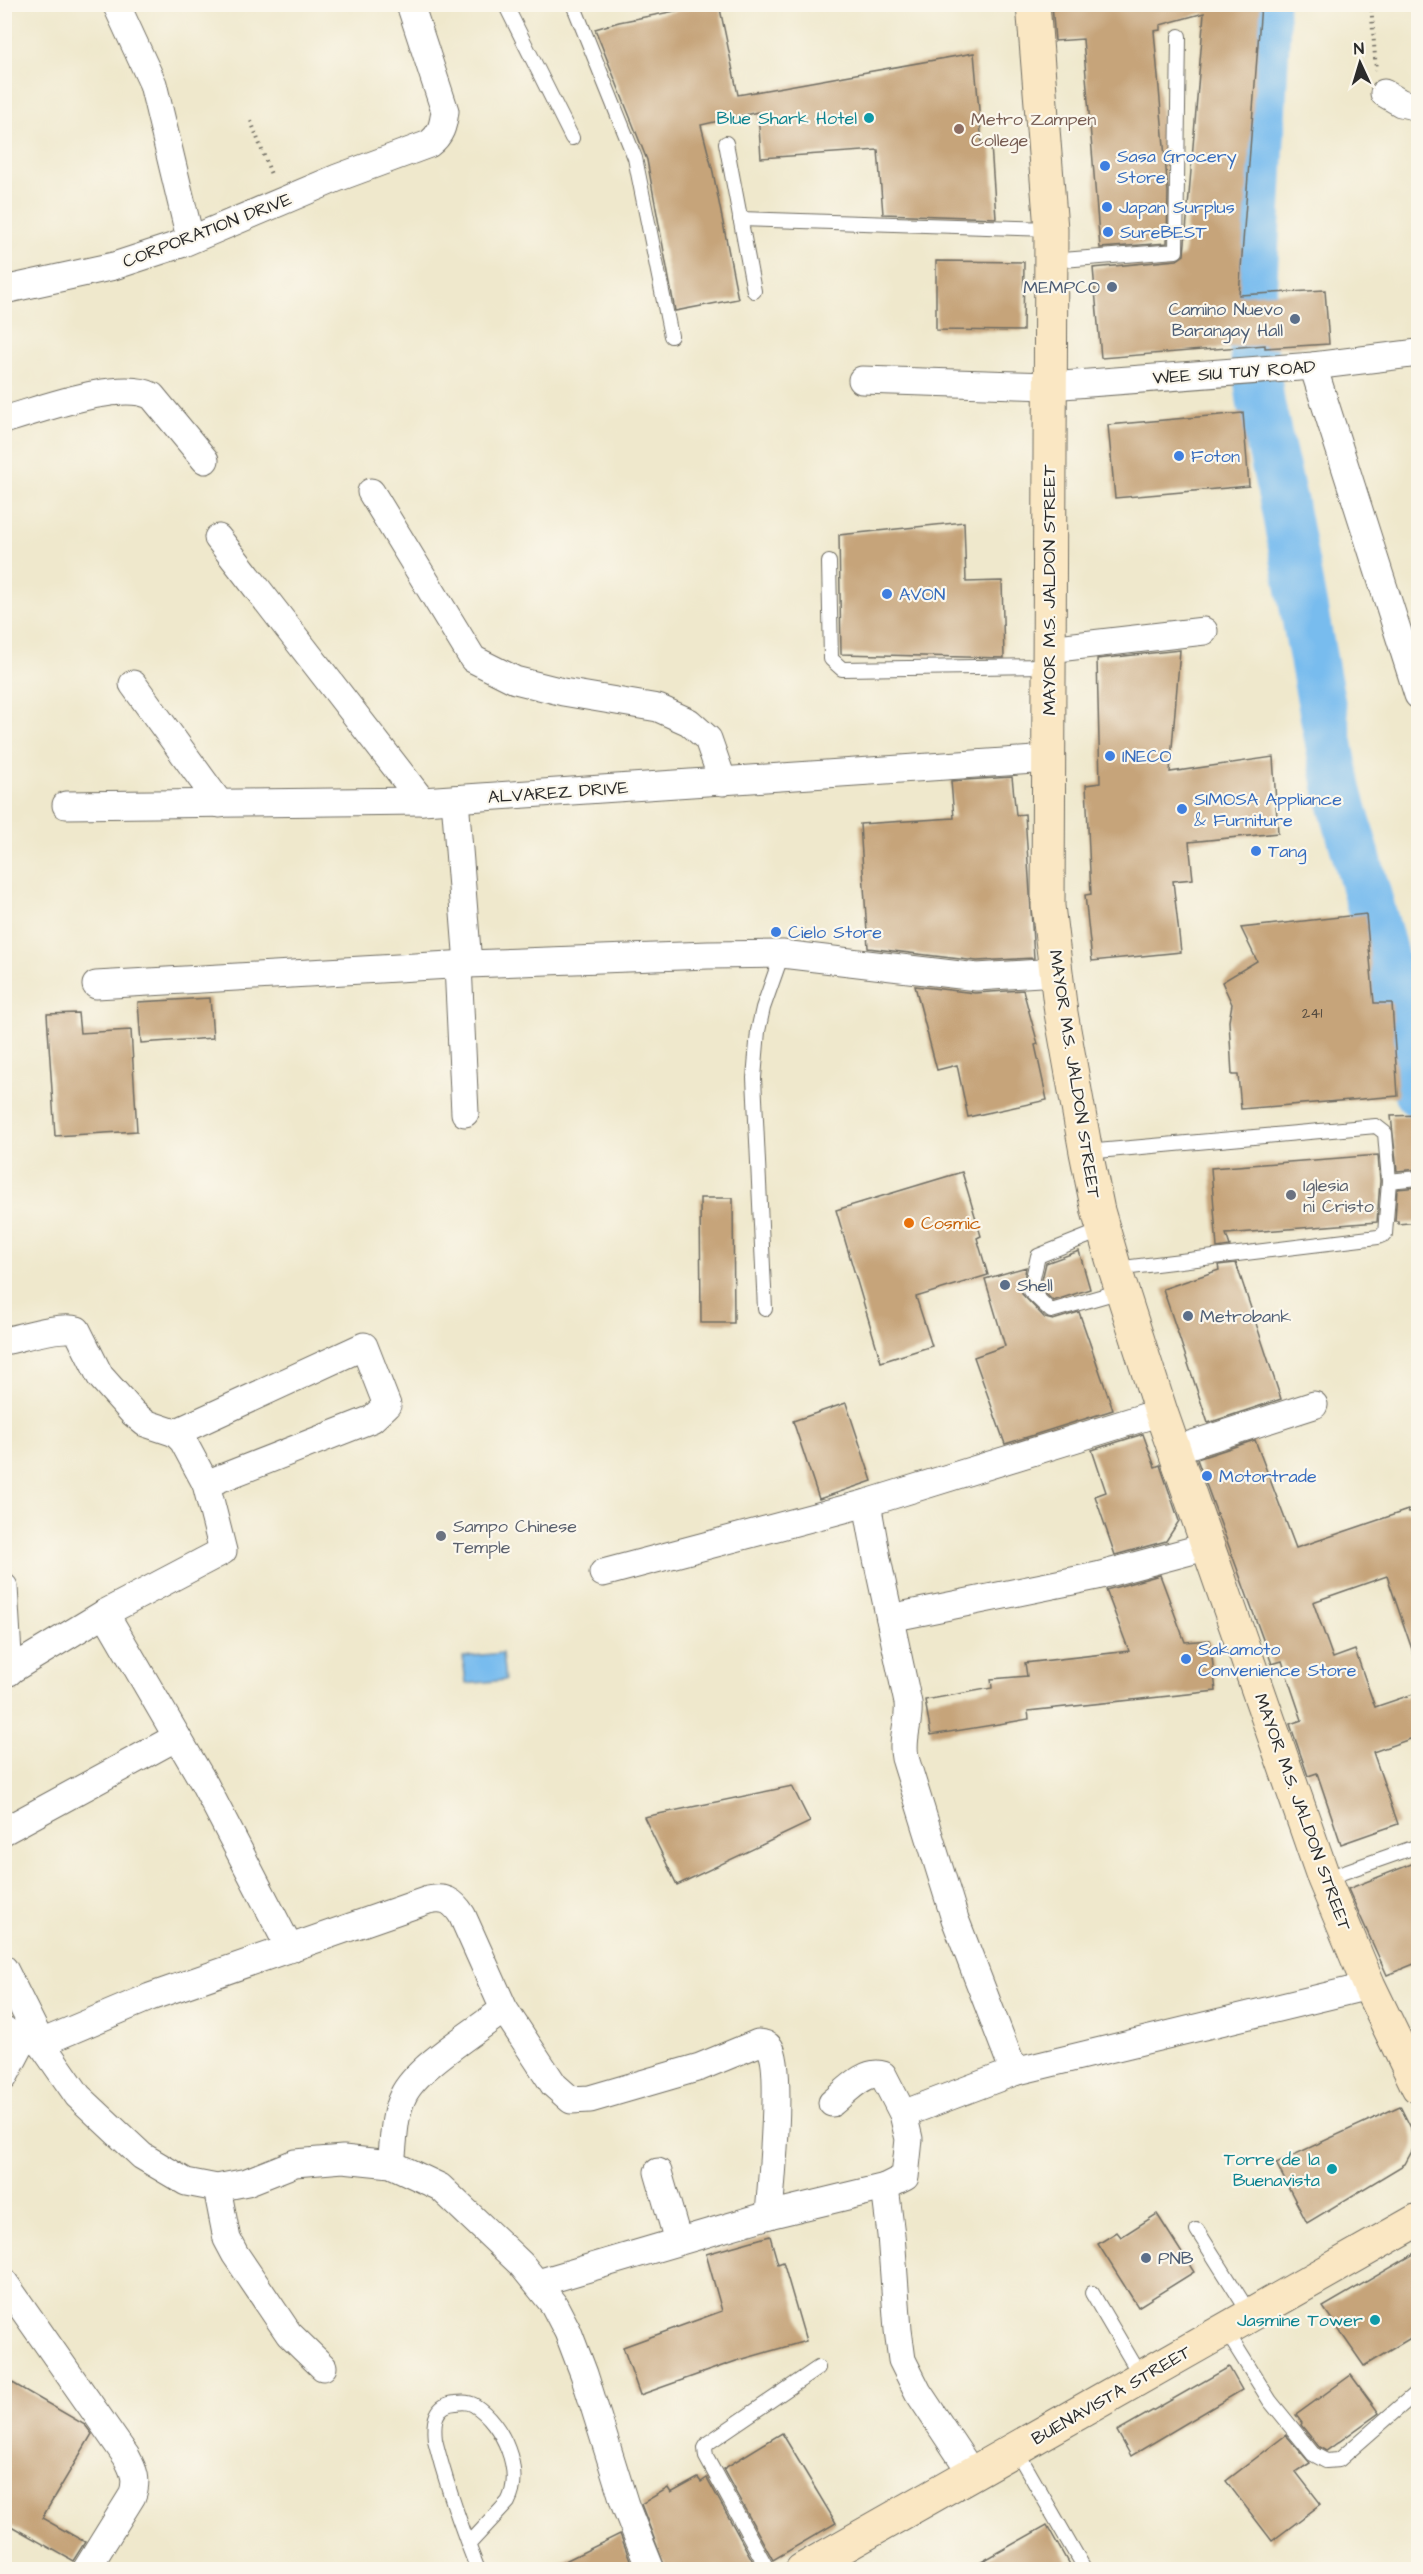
<svg xmlns="http://www.w3.org/2000/svg" width="1423" height="2574" viewBox="0 0 1423 2574" font-family="'Architects Daughter',sans-serif">
<rect width="100%" height="100%" fill="#fbf7ec"/>
<filter id="ink" filterUnits="userSpaceOnUse"><feTurbulence type="fractalNoise" baseFrequency=".0167" numOctaves="2"/><feDisplacementMap in="SourceGraphic" scale="12" xChannelSelector="R" yChannelSelector="G"/><feConvolveMatrix kernelMatrix="1 2 1 2 8 2 1 2 1" color-interpolation-filters="sRGB"/></filter>
<filter id="wash" filterUnits="userSpaceOnUse"><feTurbulence type="fractalNoise" baseFrequency=".008" numOctaves="4" result="noise"/><feDisplacementMap in="SourceGraphic" scale="24" xChannelSelector="R" yChannelSelector="G"/><feGaussianBlur stdDeviation="1.35" result="paint"/><feColorMatrix in="noise" values="0 0 0 0 0 0 0 0 0 0 0 0 0 0 0 0 0 1.4 0 .05"/><feComposite in="paint" operator="in"/></filter>
<g filter="url(#wash)">
<rect width="100%" height="100%" fill="#efe8cc"/>
<!-- water -->
<polygon fill="#78bcee" stroke="#52748c" stroke-width="1.5" points="502,1653 505,1680 466,1684 463,1657"/>
<g fill="none" stroke-linecap="round" stroke-linejoin="round">
<!-- river -->
<polyline stroke="#78bcee" stroke-width="48" points="1265,4 1266,31 1251,328 1261,404 1284,504 1338,791 1379,936 1418,1093"/>
</g>
<g id="blocks">
<!-- building -->
<g fill="#c6a47a">
<polygon points="711,4 719,4 738,95 974,53 982,145 991,145 996,218 883,214 878,150 761,158 758,112 701,125 713,172 738,299 675,311 647,160 595,29 619,22"/>
<polygon points="1052,4 1261,4 1239,295 1325,290 1329,344 1265,348 1265,345 1101,358 1093,268 1177,260 1184,255 1204,13 1160,25 1160,30 1154,31 1168,192 1167,243 1100,248 1083,39 1055,41"/>
<polygon points="936,261 1024,262 1023,331 936,330"/>
<polygon points="1243,413 1249,486 1115,498 1108,425"/>
<polygon points="964,522 966,582 1002,581 1004,658 841,654 839,535"/>
<polygon points="1180,650 1170,772 1273,757 1278,833 1189,842 1193,879 1173,881 1181,952 1092,961 1085,895 1091,894 1086,785 1100,783 1097,659"/>
<polygon points="1012,777 1016,815 1025,814 1034,958 977,961 868,948 860,824 954,818 951,781"/>
<polygon points="1366,914 1374,1003 1392,1003 1398,1096 1241,1109 1238,1075 1232,1075 1229,1021 1232,1004 1222,982 1257,961 1241,928"/>
<polygon points="915,986 975,993 1023,990 1038,1044 1035,1045 1047,1100 968,1117 957,1065 937,1070"/>
<polygon points="210,998 213,1038 141,1043 138,1002"/>
<polygon points="78,1013 80,1033 131,1030 137,1131 55,1136 47,1014"/>
<polygon points="1419,1115 1419,1169 1397,1171 1391,1116"/>
<polygon points="1378,1155 1380,1181 1377,1222 1226,1234 1230,1246 1217,1248 1211,1168"/>
<polygon points="962,1172 981,1236 977,1238 988,1275 916,1297 932,1346 881,1362 836,1210"/>
<polygon points="1419,1187 1419,1222 1398,1224 1398,1221 1395,1221 1397,1189"/>
<polygon points="700,1198 733,1198 734,1323 701,1323"/>
<polygon points="1079,1251 1090,1289 1053,1301 1040,1288 1046,1263"/>
<polygon points="1236,1263 1281,1399 1208,1423 1163,1289 1219,1270 1218,1265"/>
<polygon points="1026,1267 1022,1294 1045,1318 1053,1320 1079,1312 1113,1410 1005,1444 974,1357 1005,1346 985,1279"/>
<polygon points="846,1403 872,1481 819,1499 793,1421"/>
<polygon points="1143,1434 1155,1467 1160,1465 1179,1521 1166,1541 1115,1555 1095,1496 1106,1492 1092,1450"/>
<polygon points="1255,1440 1296,1548 1408,1510 1409,1512 1419,1509 1419,1657 1415,1658 1387,1576 1313,1602 1333,1658 1355,1650 1375,1707 1419,1692 1419,1736 1373,1752 1398,1824 1341,1844 1317,1773 1308,1776 1290,1724 1302,1720 1282,1661 1272,1664 1197,1459"/>
<polygon points="1160,1575 1185,1642 1210,1640 1216,1691 1028,1711 1029,1719 931,1735 925,1700 992,1688 991,1679 1027,1676 1025,1663 1129,1651 1106,1590"/>
<polygon points="792,1786 810,1822 677,1885 644,1817"/>
<polygon points="1419,1861 1419,1962 1387,1975 1348,1889"/>
<polygon points="1400,2106 1411,2128 1413,2138 1413,2149 1405,2164 1307,2223 1276,2163"/>
<polygon points="1157,2214 1194,2272 1138,2307 1098,2244 1117,2232 1121,2237"/>
<polygon points="770,2236 778,2264 783,2262 806,2341 736,2361 640,2395 623,2347 722,2311 706,2254"/>
<polygon points="1419,2251 1419,2333 1364,2366 1323,2307"/>
<polygon points="1229,2367 1242,2390 1131,2456 1117,2431"/>
<polygon points="1351,2375 1379,2413 1326,2451 1319,2447 1301,2425 1302,2423 1296,2415"/>
<polygon points="4,2378 85,2425 92,2434 42,2518 85,2542 73,2561 4,2522"/>
<polygon points="782,2433 836,2523 773,2560 723,2469"/>
<polygon points="1286,2435 1310,2463 1296,2472 1321,2504 1272,2541 1226,2481"/>
<polygon points="698,2478 701,2482 707,2478 757,2569 666,2570 641,2504 668,2488 671,2493"/>
<polygon points="1047,2525 1072,2570 967,2570"/>
<polygon points="620,2534 634,2570 547,2570"/>
</g>
</g>
</g>
<g filter="url(#ink)">
<use href="#blocks" fill-opacity="0" stroke="#706d63" stroke-width="1.5"/>
<g fill="none" stroke-linecap="round" stroke-linejoin="round">
<!-- service casing -->
<g stroke="#706d63" stroke-width="16">
<g id="service">
<polyline points="505,4 572,138"/>
<polyline points="573,4 635,158 671,336"/>
<polyline points="726,143 754,291"/>
<polyline points="740,219 1051,229"/>
<polyline points="1050,261 1176,251 1179,36"/>
<polyline points="829,562 831,659 842,669 1049,666"/>
<polyline points="1086,1152 1376,1126 1385,1133 1389,1181"/>
<polyline points="1103,1230 1038,1256 1030,1291 1051,1311 1121,1291"/>
<polyline points="1115,1269 1378,1237 1385,1234 1389,1181 1418,1178"/>
<polyline points="765,1309 754,1078 758,1031 763,1008 782,954"/>
<polyline points="1324,1879 1418,1846"/>
<polyline points="1197,2230 1250,2314"/>
<polyline points="1092,2293 1142,2378"/>
<polyline points="1225,2329 1270,2401 1313,2454 1326,2461 1339,2460 1418,2391"/>
<polyline points="1016,2450 1085,2570"/>
<path d="M 468,2545 L 508,2502 C 524,2472 503,2423 474,2405 C 469,2402 462,2402 456,2403 C 435,2404 433,2422 435,2440 C 446,2484 461,2527 478,2570"/>
<polyline points="768,2570 706,2457 705,2448 708,2443 818,2368"/>
</g>
</g>
<!-- minor casing -->
<g stroke="#706d63" stroke-width="29">
<g id="minor">
<polyline points="116,4 153,84 190,238"/>
<polyline points="1384,93 1401,103 1418,107"/>
<path d="M 4,290 L 114,266 L 181,244 L 337,178 L 429,144 C 441,135 443,126 445,111 L 410,4"/>
<polyline points="1313,366 1418,695"/>
<polyline points="862,380 1050,386 1313,366 1418,353"/>
<path d="M 4,420 C 40,410 120,379 152,396 L 205,460"/>
<polyline points="371,492 473,659 515,680 563,692 658,708 689,722 708,739 723,782"/>
<polyline points="218,538 422,801"/>
<polyline points="1049,649 1204,631"/>
<polyline points="133,684 220,804"/>
<polyline points="455,799 468,964"/>
<polyline points="66,805 422,801 1049,759"/>
<polyline points="458,965 465,1113"/>
<polyline points="96,985 468,964 708,955 782,954 977,977 1056,972"/>
<path d="M 4,1341 C 24,1337 59,1325 77,1330 L 100,1376 L 133,1413 L 145,1423 L 175,1433 L 183,1441 L 206,1484 L 223,1551 L 105,1613 L 4,1674"/>
<polyline points="175,1433 364,1346 387,1405 372,1419 206,1484"/>
<polyline points="1174,1450 1314,1405"/>
<path d="M 867,1503 L 877,1559 L 908,1703 C 910,1722 901,1738 905,1758 L 955,1919 L 1014,2072"/>
<polyline points="603,1573 867,1503 1161,1412"/>
<polyline points="4,1587 9,1672"/>
<polyline points="105,1613 204,1783 290,1949"/>
<polyline points="890,1618 1097,1576 1209,1546"/>
<polyline points="4,1831 177,1737"/>
<polyline points="4,1969 41,2043 78,2096 142,2156 186,2182 217,2188 247,2182 295,2163 343,2159 391,2164 440,2187 521,2264 554,2305 568,2332 584,2374 625,2505 651,2570"/>
<path d="M 4,2031 L 41,2043 L 150,1997 L 428,1900 C 445,1896 453,1901 462,1915 L 504,2009 L 554,2085 L 571,2100 L 590,2099 L 700,2067 L 758,2043 C 763,2043 767,2044 770,2048 C 783,2068 771,2186 769,2215"/>
<polyline points="4,2077 24,2039"/>
<path d="M 832,2103 C 846,2092 865,2069 883,2075 L 903,2114 L 909,2139 L 905,2177 L 885,2187 L 891,2235 L 898,2330 L 902,2360 L 918,2392 L 973,2475"/>
<polyline points="903,2114 1014,2072 1369,1986"/>
<path d="M 391,2164 C 394,2143 393,2116 403,2096 C 416,2067 478,2030 504,2009"/>
<polyline points="658,2172 678,2241"/>
<polyline points="217,2188 227,2239 235,2254 289,2334 323,2367"/>
<path d="M 4,2282 L 126,2456 C 134,2471 138,2480 132,2496 L 86,2570"/>
<polyline points="538,2283 769,2215 885,2187"/>
</g>
</g>
<!-- secondary casing -->
<g stroke="#706d63" stroke-width="35">
<g id="secondary">
<polyline points="1033,4 1051,229 1048,906 1061,1013 1086,1152 1098,1211 1115,1269 1161,1412 1324,1879 1369,1986 1418,2087"/>
<polyline points="802,2570 1418,2220"/>
</g>
</g>
<!-- path -->
<g stroke="#706d63" stroke-width="4" stroke-dasharray="1.5 4.5" stroke-linecap="butt">
<polyline points="1371,4 1376,70"/>
<polyline points="251,121 272,177"/>
</g>
<!-- service -->
<use href="#service" stroke="#fff" stroke-width="14"/>
<!-- minor -->
<use href="#minor" stroke="#fff" stroke-width="27"/>
<!-- secondary -->
<use href="#secondary" stroke="#fae7c3" stroke-width="33"/>
</g>
</g>
<!-- markers -->
<g fill="#0f9aa8" stroke="#fbf7ec" stroke-width="2">
<circle cx="869" cy="118" r="6"/>
<circle cx="1332" cy="2169" r="6"/>
<circle cx="1375" cy="2320" r="6"/>
</g>
<circle fill="#8d6e63" stroke="#fbf7ec" stroke-width="2" cx="959" cy="129" r="6"/>
<g fill="#3f7fe0" stroke="#fbf7ec" stroke-width="2">
<circle cx="1105" cy="166" r="6"/>
<circle cx="1107" cy="207" r="6"/>
<circle cx="1108" cy="232" r="6"/>
<circle cx="1179" cy="456" r="6"/>
<circle cx="887" cy="594" r="6"/>
<circle cx="1110" cy="756" r="6"/>
<circle cx="1182" cy="809" r="6"/>
<circle cx="1256" cy="851" r="6"/>
<circle cx="776" cy="932" r="6"/>
<circle cx="1207" cy="1476" r="6"/>
<circle cx="1186" cy="1659" r="6"/>
</g>
<g fill="#5c6f8a" stroke="#fbf7ec" stroke-width="2">
<circle cx="1112" cy="287" r="6"/>
<circle cx="1295" cy="319" r="6"/>
<circle cx="1005" cy="1285" r="6"/>
<circle cx="1188" cy="1316" r="6"/>
<circle cx="1146" cy="2258" r="6"/>
</g>
<g fill="#6b7280" stroke="#fbf7ec" stroke-width="2">
<circle cx="1291" cy="1195" r="6"/>
<circle cx="441" cy="1536" r="6"/>
</g>
<circle fill="#e8710a" stroke="#fbf7ec" stroke-width="2" cx="909" cy="1223" r="6"/>
<g text-anchor="middle" stroke-width="4.5" stroke-linejoin="round" paint-order="stroke">
<!-- number labels -->
<g font-size="15" fill="#52493f">
<text x="1312" y="1018">241</text>
</g>
<!-- culture labels -->
<g font-size="18" fill="#0d838f" stroke="#fbf7ec" text-anchor="end">
<text x="857" y="124">Blue Shark Hotel</text>
<text x="1320" y="2165">Torre de la<tspan x="1320" dy="21">Buenavista</tspan></text>
<text x="1363" y="2326">Jasmine Tower</text>
</g>
<!-- education labels -->
<g font-size="18" fill="#785e54" stroke="#fbf7ec" text-anchor="start">
<text x="971" y="125">Metro Zampen<tspan x="971" dy="21">College</tspan></text>
</g>
<!-- shop labels -->
<g font-size="18" fill="#366cbe" stroke="#fbf7ec" text-anchor="start">
<text x="1117" y="162">Sasa Grocery<tspan x="1117" dy="21">Store</tspan></text>
<text x="1119" y="213">Japan Surplus</text>
<text x="1120" y="238">SureBEST</text>
<text x="1191" y="462">Foton</text>
<text x="899" y="600">AVON</text>
<text x="1122" y="762">INECO</text>
<text x="1194" y="805">SIMOSA Appliance<tspan x="1194" dy="21">&amp; Furniture</tspan></text>
<text x="1268" y="857">Tang</text>
<text x="788" y="938">Cielo Store</text>
<text x="1219" y="1482">Motortrade</text>
<text x="1198" y="1655">Sakamoto<tspan x="1198" dy="21">Convenience Store</tspan></text>
</g>
<!-- street labels -->
<g font-size="18" fill="#2b2b2b" stroke="#fbf7ec">
<text transform="translate(207 230) rotate(-21)" y="6">CORPORATION DRIVE</text>
<text transform="translate(1234 372) rotate(-4)" y="6">WEE SIU TUY ROAD</text>
<text transform="translate(1049 590) rotate(-90)" y="6">MAYOR M.S. JALDON STREET</text>
<text transform="translate(558 792) rotate(-4)" y="6">ALVAREZ DRIVE</text>
<text transform="translate(1075 1074) rotate(81)" y="6">MAYOR M.S. JALDON STREET</text>
<text transform="translate(1303 1812) rotate(70)" y="6">MAYOR M.S. JALDON STREET</text>
<text transform="translate(1111 2395) rotate(-30)" y="6">BUENAVISTA STREET</text>
</g>
<!-- service labels -->
<g font-size="18" fill="#4e5e75" stroke="#fbf7ec" text-anchor="start">
<text x="1100" y="293" text-anchor="end">MEMPCO</text>
<text x="1283" y="315" text-anchor="end">Camino Nuevo<tspan x="1283" dy="21">Barangay Hall</tspan></text>
<text x="1017" y="1291">Shell</text>
<text x="1200" y="1322">Metrobank</text>
<text x="1158" y="2264">PNB</text>
</g>
<!-- worship labels -->
<g font-size="18" fill="#5b616d" stroke="#fbf7ec" text-anchor="start">
<text x="1303" y="1191">Iglesia<tspan x="1303" dy="21">ni Cristo</tspan></text>
<text x="453" y="1532">Sampo Chinese<tspan x="453" dy="21">Temple</tspan></text>
</g>
<!-- food labels -->
<g font-size="18" fill="#c56008" stroke="#fbf7ec" text-anchor="start">
<text x="921" y="1229">Cosmic</text>
</g>
</g>
<!-- margin -->
<rect width="1423" height="2574" fill="none" stroke="#fbf7ec" stroke-width="24"/>
<!-- north arrow -->
<g transform="translate(1360 63) rotate(356)" stroke="#fbf7ec" stroke-width="4.5" paint-order="stroke">
<path d="M0-4.5L10 22L0 15L-10 22Z" fill="#2b2b2b"/>
<text y="-9" font-size="16" font-weight="bold" text-anchor="middle" fill="#2b2b2b">N</text>
</g>
</svg>
